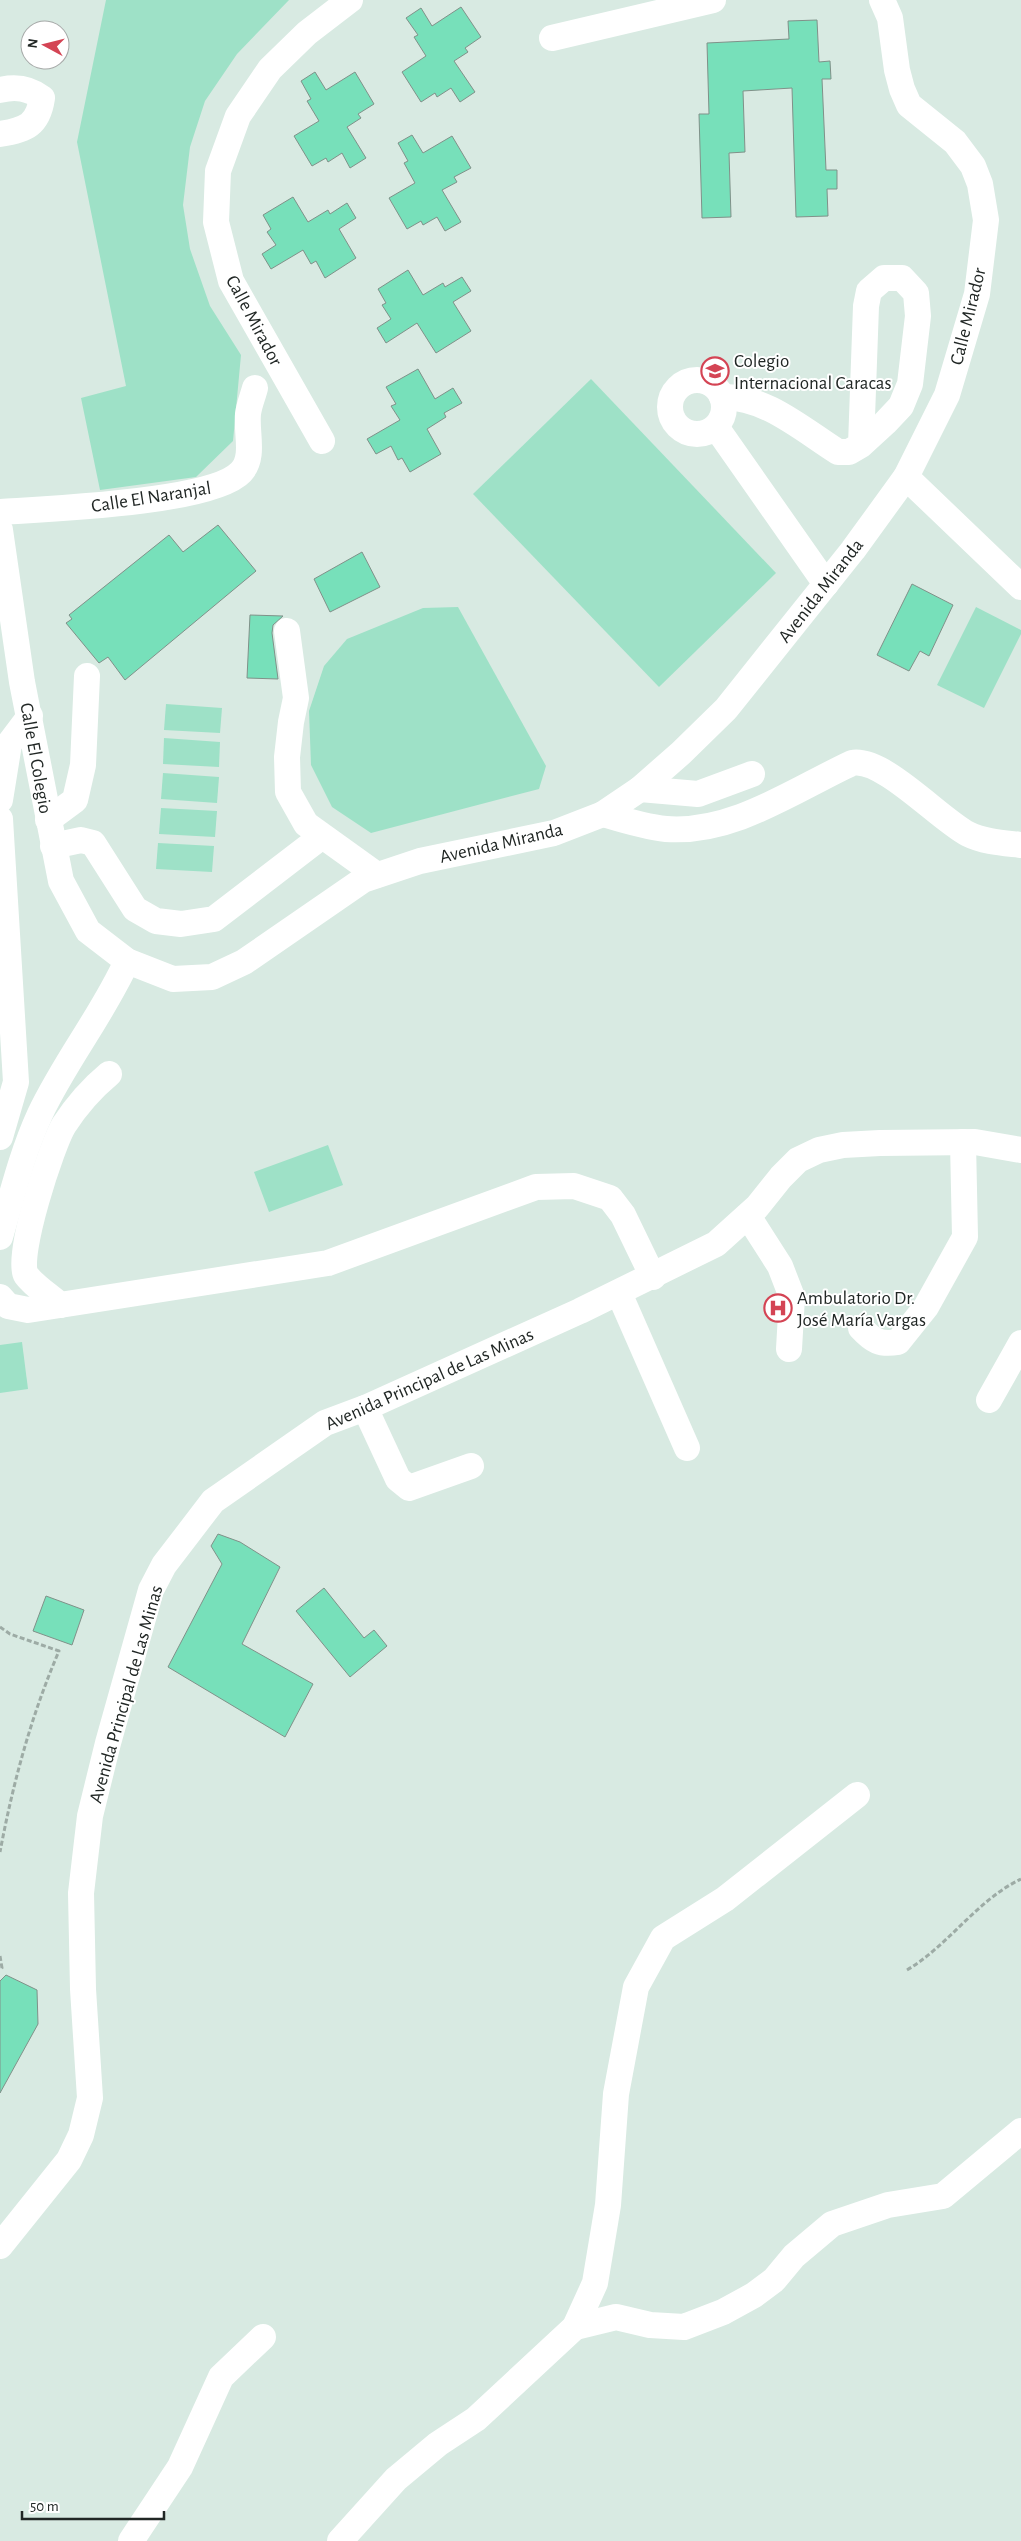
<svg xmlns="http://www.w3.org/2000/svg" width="1021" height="2541" viewBox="0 0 1021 2541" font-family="'Alegreya Sans',sans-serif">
<rect width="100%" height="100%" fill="#d8eae2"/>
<!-- green -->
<g fill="#9ee1c7">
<polygon points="106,0 289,0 237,54 205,101 190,147 183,205 190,249 210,306 241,355 233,441 196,477 100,490 81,398 126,386 77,142"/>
<polygon points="591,379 776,573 659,687 473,494"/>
<polygon points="458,607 546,766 539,789 371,833 332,807 311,765 309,711 324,666 347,639 423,608"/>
<polygon points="976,607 1021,630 1021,634 984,708 937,685"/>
<polygon points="166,704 222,708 220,733 164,730"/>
<polygon points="164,738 220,742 219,767 163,764"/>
<polygon points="163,773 219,777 217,803 161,799"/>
<polygon points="161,808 217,811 215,837 159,834"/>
<polygon points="158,843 214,846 212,872 156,869"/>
<polygon points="328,1145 343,1185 269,1212 254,1172"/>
<polygon points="22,1342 28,1389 0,1393 0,1345"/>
</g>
<!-- building -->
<g fill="#77e0ba" stroke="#809189">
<polygon points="461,7 481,37 465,48 468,52 454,61 475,92 460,102 451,88 437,97 435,93 421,102 402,72 426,56 414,37 418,35 406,18 421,8 432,26"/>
<polygon points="817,20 819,62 830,61 831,79 822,79 826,170 837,170 837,189 827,189 828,216 796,217 792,88 743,91 745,152 729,153 731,217 702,218 699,114 709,114 707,43 789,39 788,21"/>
<polygon points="315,72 326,90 355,72 374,104 358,114 361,118 347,127 366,158 350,168 342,153 328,162 326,158 312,166 294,136 319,121 307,101 311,99 301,81"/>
<polygon points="412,135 423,153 452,136 471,168 454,177 457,182 442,190 461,222 445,231 437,217 423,225 421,221 407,229 389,198 415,183 404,163 408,161 398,143"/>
<polygon points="293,197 308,222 328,210 330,214 347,203 356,218 339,229 356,258 325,278 316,261 311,264 303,250 271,269 262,254 276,245 267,232 271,229 263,215"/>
<polygon points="408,270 423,295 443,283 445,287 462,277 471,291 453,302 471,331 436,353 417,323 386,343 377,328 391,319 382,305 386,303 378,289"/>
<polygon points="418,369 435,399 453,388 462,403 444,413 446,417 427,429 441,454 410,472 402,458 398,460 391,446 376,454 367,439 400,420 391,406 396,404 386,387"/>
<polygon points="218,525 256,571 125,680 108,657 99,663 66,623 72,619 69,615 169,535 183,552"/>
<polygon points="362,552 380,587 330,612 314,579"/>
<polygon points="912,584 953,605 929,656 920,651 909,671 877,655"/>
<polygon points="250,615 283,616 273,625 272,633 278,679 247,678"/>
<polygon points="218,1534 240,1542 280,1567 242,1644 313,1684 285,1737 168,1667 222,1564 211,1546"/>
<polygon points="324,1588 364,1638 374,1630 387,1646 350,1677 296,1611"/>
<polygon points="46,1596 84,1610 72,1645 33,1631"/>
<polygon points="6,1975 37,1990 38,2024 0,2093 0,1981"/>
</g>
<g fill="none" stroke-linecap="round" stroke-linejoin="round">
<!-- path -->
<g stroke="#9daba5" stroke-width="3" stroke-dasharray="5 2.5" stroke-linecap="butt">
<path d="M 0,1627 L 10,1634 L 59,1651 C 31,1716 13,1783 0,1852"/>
<polyline points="0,1956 2,1968 0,1970"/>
<path d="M 907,1970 C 949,1945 977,1900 1021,1879"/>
</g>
<!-- minor -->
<g stroke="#fff" stroke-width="26">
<polyline points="552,38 713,0"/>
<path d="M 0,90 C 16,86 29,88 42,98 C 38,125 26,130 0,134"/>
<circle cx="697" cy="407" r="27"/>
<path d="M 722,397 C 765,396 803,430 838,452 L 849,452 L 861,445 L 885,423 L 901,406 L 910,384 L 918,316 L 916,293 L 902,278 L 884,278 L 869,291 L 866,306 L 861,445"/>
<polyline points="716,427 826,584"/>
<polyline points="322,441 231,281 216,222 218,171 238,116 270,69 307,33 350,0"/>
<polyline points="906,477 1021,587"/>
<path d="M 0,512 C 47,509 212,503 241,472 C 255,457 246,433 248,414 C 249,405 253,396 255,388"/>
<polyline points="0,530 22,682 61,881 88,931 127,961 173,979 212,977 244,962 363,880 420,861 554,833 603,814 640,789 681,753 726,709 853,550 906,477 947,395 977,294 986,220 980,184 973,166 955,142 909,105 902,89 897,70 890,18 882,0"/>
<polyline points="287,631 296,698 291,722 287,757 288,792 306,824 377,875"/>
<polyline points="640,789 698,794 752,774"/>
<polyline points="0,800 9,744 30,716"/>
<path d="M 603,814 C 623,820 645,827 666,829 C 733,834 794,790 852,763 C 883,757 939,819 968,834 C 984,842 1004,843 1021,845"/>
<polyline points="0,819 16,1082 0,1137"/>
<polyline points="48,820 75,800 83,765 87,676"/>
<polyline points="53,846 81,840 93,843 135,909 156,921 181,924 214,919 321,837"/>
<polyline points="748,1216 780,1266 792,1297 789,1349"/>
<path d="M 0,1237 C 12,1195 22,1153 40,1114 C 65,1061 103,1014 127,961"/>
<polyline points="619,1293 687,1448"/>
<polyline points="0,1297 8,1306 28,1310 328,1263 536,1187 574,1186 610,1198 623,1215 653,1277"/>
<path d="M 60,1305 C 50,1296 34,1286 26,1275 C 15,1258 52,1144 64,1125 C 77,1105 91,1089 109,1074"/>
<path d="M 861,1328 C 873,1341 880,1345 898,1342 L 926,1307 L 965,1237 L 963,1142"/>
<polyline points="989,1400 1021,1343"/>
<polyline points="365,1408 398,1479 409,1488 471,1466"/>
<polyline points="0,2246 69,2160 81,2135 90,2098 83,1989 81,1893 90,1816 108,1743 151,1590 164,1565 213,1501 325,1423 365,1408 580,1311 716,1244 757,1207 781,1177 798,1160 819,1150 843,1145 880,1143 975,1142 1021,1150"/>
<polyline points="575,2327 616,2317 650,2325 684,2327 723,2312 754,2295 774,2280 794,2256 832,2224 888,2205 943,2196 1021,2131"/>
<polyline points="131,2541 180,2467 221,2377 263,2337"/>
<polyline points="340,2541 396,2479 438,2444 476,2419 575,2327 595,2283 608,2205 616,2094 636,1987 663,1938 725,1899 857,1795"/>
</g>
</g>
<!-- icons -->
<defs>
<g id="school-ring" transform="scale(1.4375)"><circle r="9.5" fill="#fff" stroke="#d44454" stroke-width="1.5"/><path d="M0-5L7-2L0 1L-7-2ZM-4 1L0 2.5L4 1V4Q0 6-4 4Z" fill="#d44454"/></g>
<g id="hospital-ring" transform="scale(1.4375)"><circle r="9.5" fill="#fff" stroke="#d44454" stroke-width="1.5"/><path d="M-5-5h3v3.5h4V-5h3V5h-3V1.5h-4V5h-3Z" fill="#d44454"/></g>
</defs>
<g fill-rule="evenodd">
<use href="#school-ring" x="715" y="371"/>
<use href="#hospital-ring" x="778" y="1308"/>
</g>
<g text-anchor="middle" stroke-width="4" stroke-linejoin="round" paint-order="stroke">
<!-- street labels -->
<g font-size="19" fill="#212725" stroke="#fff">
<text transform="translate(967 316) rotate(-76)" y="7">Calle Mirador</text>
<text transform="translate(255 320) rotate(62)" y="7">Calle Mirador</text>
<text transform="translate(151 496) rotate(-9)" y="7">Calle El Naranjal</text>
<text transform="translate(820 590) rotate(-52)" y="7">Avenida Miranda</text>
<text transform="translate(37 758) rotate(80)" y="7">Calle El Colegio</text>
<text transform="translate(501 842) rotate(-13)" y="7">Avenida Miranda</text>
<text transform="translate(429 1378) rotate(-24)" y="7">Avenida Principal de Las Minas</text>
<text transform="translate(125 1694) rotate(-74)" y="7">Avenida Principal de Las Minas</text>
</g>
<!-- poi labels -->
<g font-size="19" fill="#212725" stroke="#fff" text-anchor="start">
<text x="734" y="367">Colegio<tspan x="734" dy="22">Internacional Caracas</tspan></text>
<text x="797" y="1304">Ambulatorio Dr.<tspan x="797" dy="22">José María Vargas</tspan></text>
</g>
</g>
<!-- north arrow -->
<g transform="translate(45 45) rotate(277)"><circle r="24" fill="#ffffff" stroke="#a6a9a8"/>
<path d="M0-4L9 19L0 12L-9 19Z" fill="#d44454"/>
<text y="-8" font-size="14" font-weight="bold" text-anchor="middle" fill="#212725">N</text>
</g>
<!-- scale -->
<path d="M22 2511v8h142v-8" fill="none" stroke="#212725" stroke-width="2.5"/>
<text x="30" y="2511" font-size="15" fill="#212725" stroke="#ffffff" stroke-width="4" paint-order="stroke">50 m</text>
</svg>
